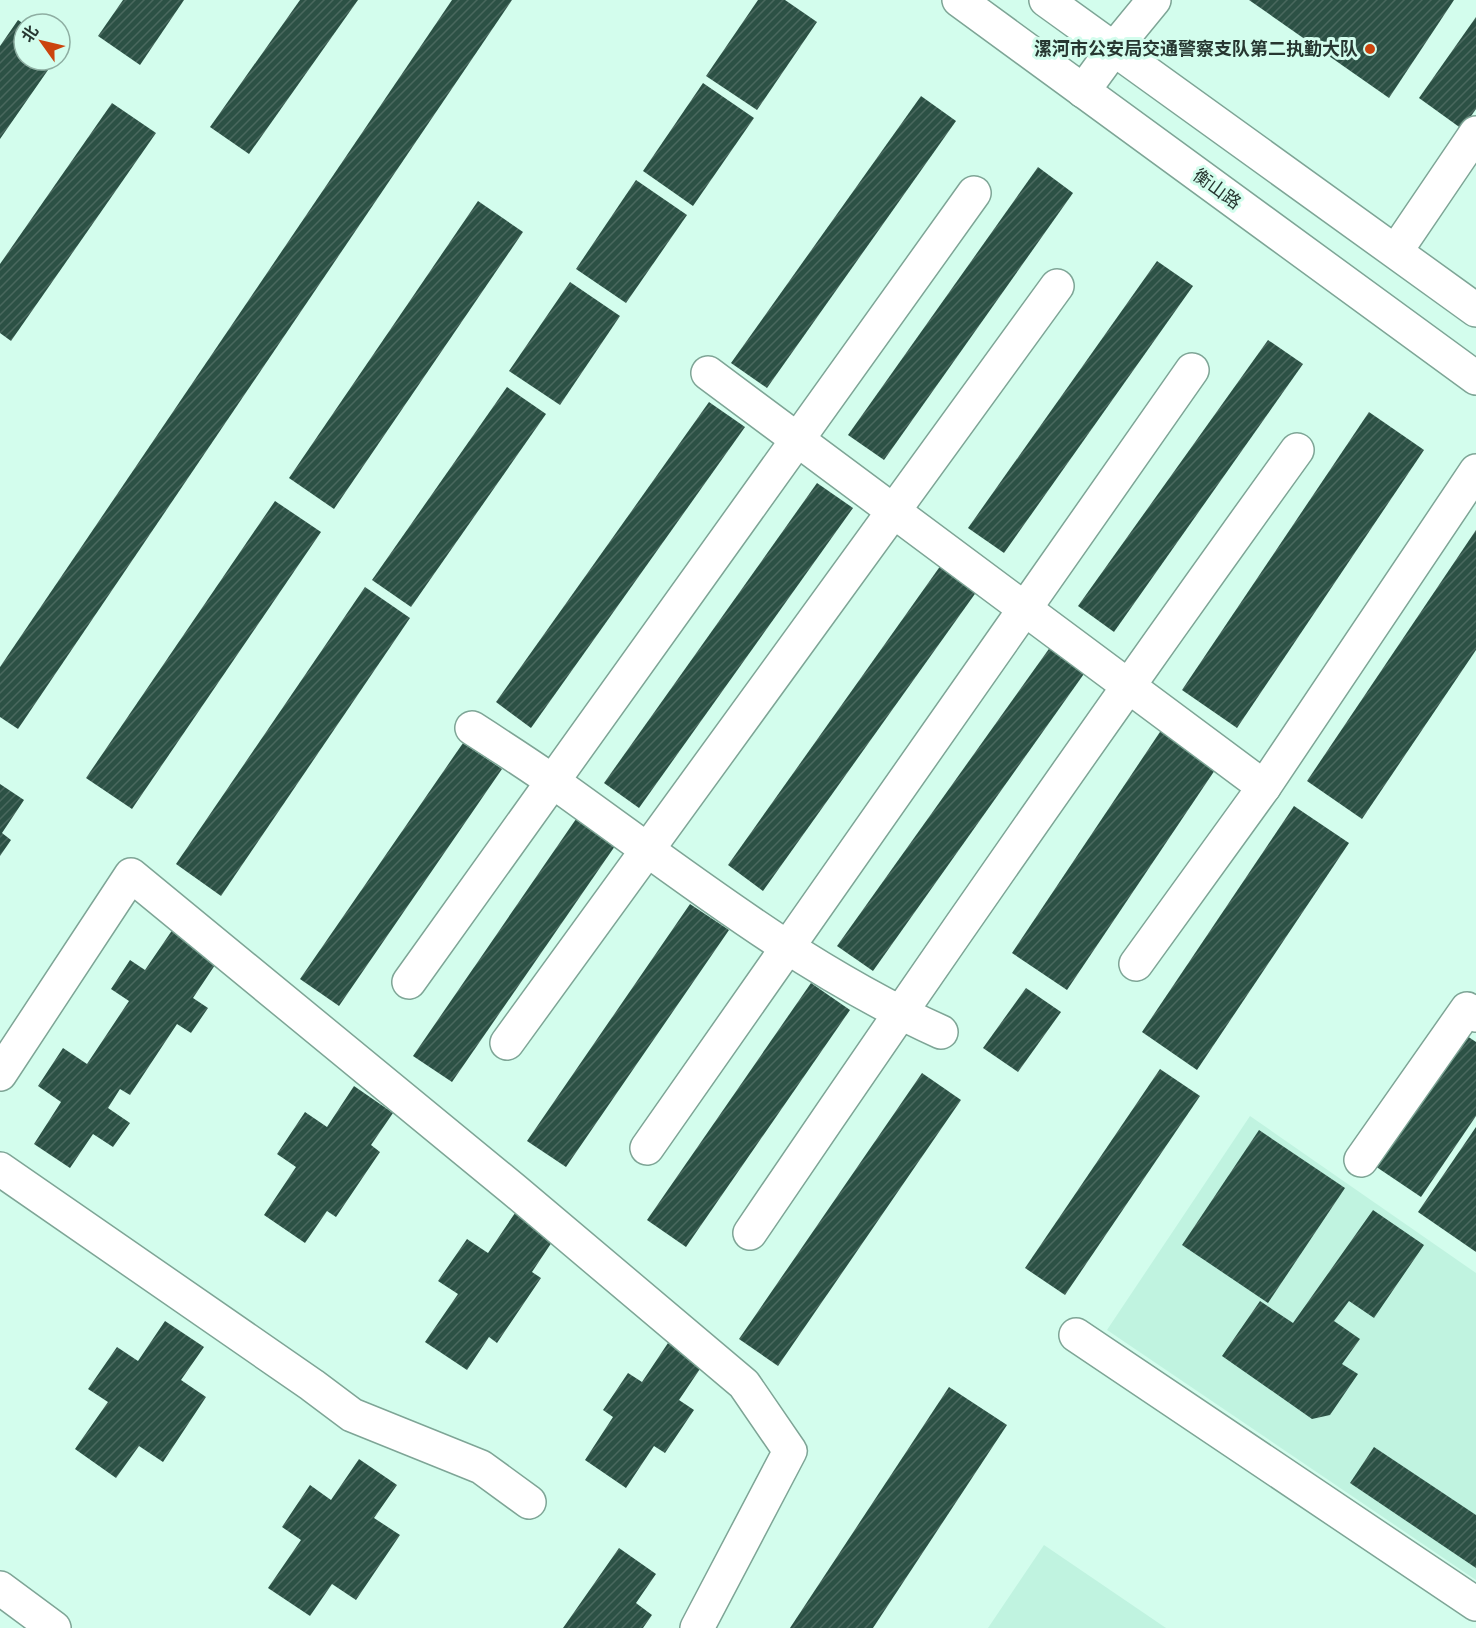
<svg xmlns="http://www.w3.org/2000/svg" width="1476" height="1628" viewBox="0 0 1476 1628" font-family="Lora,'Noto Sans SC',serif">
<defs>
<pattern id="building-hatch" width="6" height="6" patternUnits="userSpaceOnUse" patternTransform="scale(1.5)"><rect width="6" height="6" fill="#2c5145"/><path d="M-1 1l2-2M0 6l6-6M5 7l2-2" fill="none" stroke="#49685e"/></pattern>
</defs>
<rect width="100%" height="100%" fill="#d3fded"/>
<!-- built -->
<g fill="#c0f3e0">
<polygon points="1250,1116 1476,1273 1476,1580 1107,1330"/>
<polygon points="1044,1545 1166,1628 988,1628"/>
</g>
<!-- building -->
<g fill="url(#building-hatch)">
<polygon points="123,0 184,0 140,65 98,36"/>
<polygon points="300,0 358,0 249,154 210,127"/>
<polygon points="452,0 512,0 18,729 0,717 0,667"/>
<polygon points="758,0 785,0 817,22 757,110 706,76"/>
<polygon points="1249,0 1454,0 1389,98"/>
<polygon points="1476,17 1476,109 1462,129 1419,98"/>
<polygon points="18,20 24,24 24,60 55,60 0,139 0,46"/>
<polygon points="703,83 754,118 693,206 643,171"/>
<polygon points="921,96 956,121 767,388 731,363"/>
<polygon points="112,103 156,133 11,341 0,333 0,264"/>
<polygon points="1038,167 1073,193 884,460 848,435"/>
<polygon points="636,180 687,215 626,303 576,269"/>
<polygon points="478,201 523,232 334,509 289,478"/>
<polygon points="1157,261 1193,286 1004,553 968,528"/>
<polygon points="570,282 620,316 560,405 509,371"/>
<polygon points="1268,340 1303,364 1114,632 1078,606"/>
<polygon points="507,387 546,414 411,607 372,580"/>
<polygon points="709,402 745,427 531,728 496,702"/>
<polygon points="1369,412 1424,450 1237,728 1182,690"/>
<polygon points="817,483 853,508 639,808 604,783"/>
<polygon points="275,501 321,532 132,809 86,778"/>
<polygon points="1476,530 1476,650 1362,819 1307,781"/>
<polygon points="941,565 977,591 763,891 728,865"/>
<polygon points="365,587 410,618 221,896 176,864"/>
<polygon points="1051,646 1086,671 873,971 837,946"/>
<polygon points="1164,726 1219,764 1067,990 1012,953"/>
<polygon points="463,743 502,769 339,1006 300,979"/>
<polygon points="0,784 24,800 2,833 11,840 0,856"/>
<polygon points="1294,806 1349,843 1197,1070 1142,1032"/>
<polygon points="576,819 615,846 452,1082 413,1056"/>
<polygon points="690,904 729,930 566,1167 527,1141"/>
<polygon points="173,929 219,959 193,998 208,1008 191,1033 177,1024 130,1095 120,1089 108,1108 130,1123 113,1147 93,1134 70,1168 34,1144 61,1102 38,1086 63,1048 87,1064 129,1001 111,989 130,960 145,970"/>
<polygon points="811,983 850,1010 686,1247 647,1220"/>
<polygon points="1026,988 1061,1012 1018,1072 983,1048"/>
<polygon points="1461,1032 1476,1042 1476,1116 1421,1197 1372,1164"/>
<polygon points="1160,1069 1200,1096 1065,1295 1025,1268"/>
<polygon points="922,1073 961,1100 778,1366 739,1339"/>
<polygon points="354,1086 393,1113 371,1145 380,1152 336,1217 327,1211 305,1243 264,1215 296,1167 277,1154 305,1112 327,1127"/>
<polygon points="1476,1127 1476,1252 1418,1212"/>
<polygon points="1259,1130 1345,1188 1268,1303 1182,1245"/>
<polygon points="1373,1210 1424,1245 1374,1318 1349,1301 1334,1321 1360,1339 1342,1364 1358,1374 1330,1415 1312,1419 1222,1356 1260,1301 1293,1323"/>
<polygon points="515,1213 554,1239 532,1272 541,1278 497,1343 489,1337 467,1370 425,1342 458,1294 438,1281 467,1239 488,1253"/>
<polygon points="165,1321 204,1347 181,1380 206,1397 163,1462 139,1446 116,1478 75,1449 108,1402 88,1389 117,1347 138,1361"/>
<polygon points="668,1343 702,1366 679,1400 694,1410 665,1453 654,1446 626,1488 585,1460 613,1417 603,1410 628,1373 642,1382"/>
<polygon points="949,1387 1007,1425 873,1628 790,1628"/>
<polygon points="1374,1447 1476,1515 1476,1568 1350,1483"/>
<polygon points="359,1459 397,1485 374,1518 400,1535 356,1600 332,1584 310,1616 268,1588 301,1540 282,1527 310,1485 331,1500"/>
<polygon points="619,1548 656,1574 636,1603 652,1615 643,1628 563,1628"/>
</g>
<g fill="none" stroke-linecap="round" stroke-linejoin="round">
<!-- minor casing -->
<g stroke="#7ea596" stroke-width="36">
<g id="minor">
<polyline points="959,0 1476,378"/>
<polyline points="1046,0 1476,310"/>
<polyline points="1083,91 1113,50 1154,0"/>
<polyline points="1396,251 1476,133"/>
<polyline points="708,373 1264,787 1476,471"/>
<path d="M 472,728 C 500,746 528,764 555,783 C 680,872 801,969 941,1032"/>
<polyline points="1136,964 1264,787"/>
<polyline points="409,982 974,193"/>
<polyline points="507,1043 1057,286"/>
<polyline points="0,1074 131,875 513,1189 744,1384 790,1451 697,1628"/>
<polyline points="647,1148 1192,370"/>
<polyline points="1361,1160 1467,1009 1476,1015"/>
<polyline points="0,1169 312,1385 352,1415 481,1467 529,1502"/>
<path d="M 750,1233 C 929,969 1111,708 1297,450"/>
<polyline points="1076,1335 1476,1604"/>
<polyline points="0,1588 54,1628"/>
</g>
</g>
<!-- minor -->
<use href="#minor" stroke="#fff" stroke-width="33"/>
</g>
<!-- markers -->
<circle fill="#cb440d" stroke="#d3fded" stroke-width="2" cx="1370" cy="49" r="6"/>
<g text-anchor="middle" stroke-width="6" stroke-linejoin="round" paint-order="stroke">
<!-- poi labels -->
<g font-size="18" font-weight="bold" fill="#273731" stroke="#d3fded" text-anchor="end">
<text x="1358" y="55">漯河市公安局交通警察支队第二执勤大队</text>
</g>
<!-- street labels -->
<g font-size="18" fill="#273731" stroke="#d3fded">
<text transform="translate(1217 189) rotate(36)" y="6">衡山路</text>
</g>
</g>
<!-- north arrow -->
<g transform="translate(42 42) rotate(304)"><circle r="28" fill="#d3fded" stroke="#8eaea2" stroke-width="1.5"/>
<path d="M0-4.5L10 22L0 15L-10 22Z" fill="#cb440d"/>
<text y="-9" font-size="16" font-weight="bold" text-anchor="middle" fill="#273731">北</text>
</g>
</svg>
